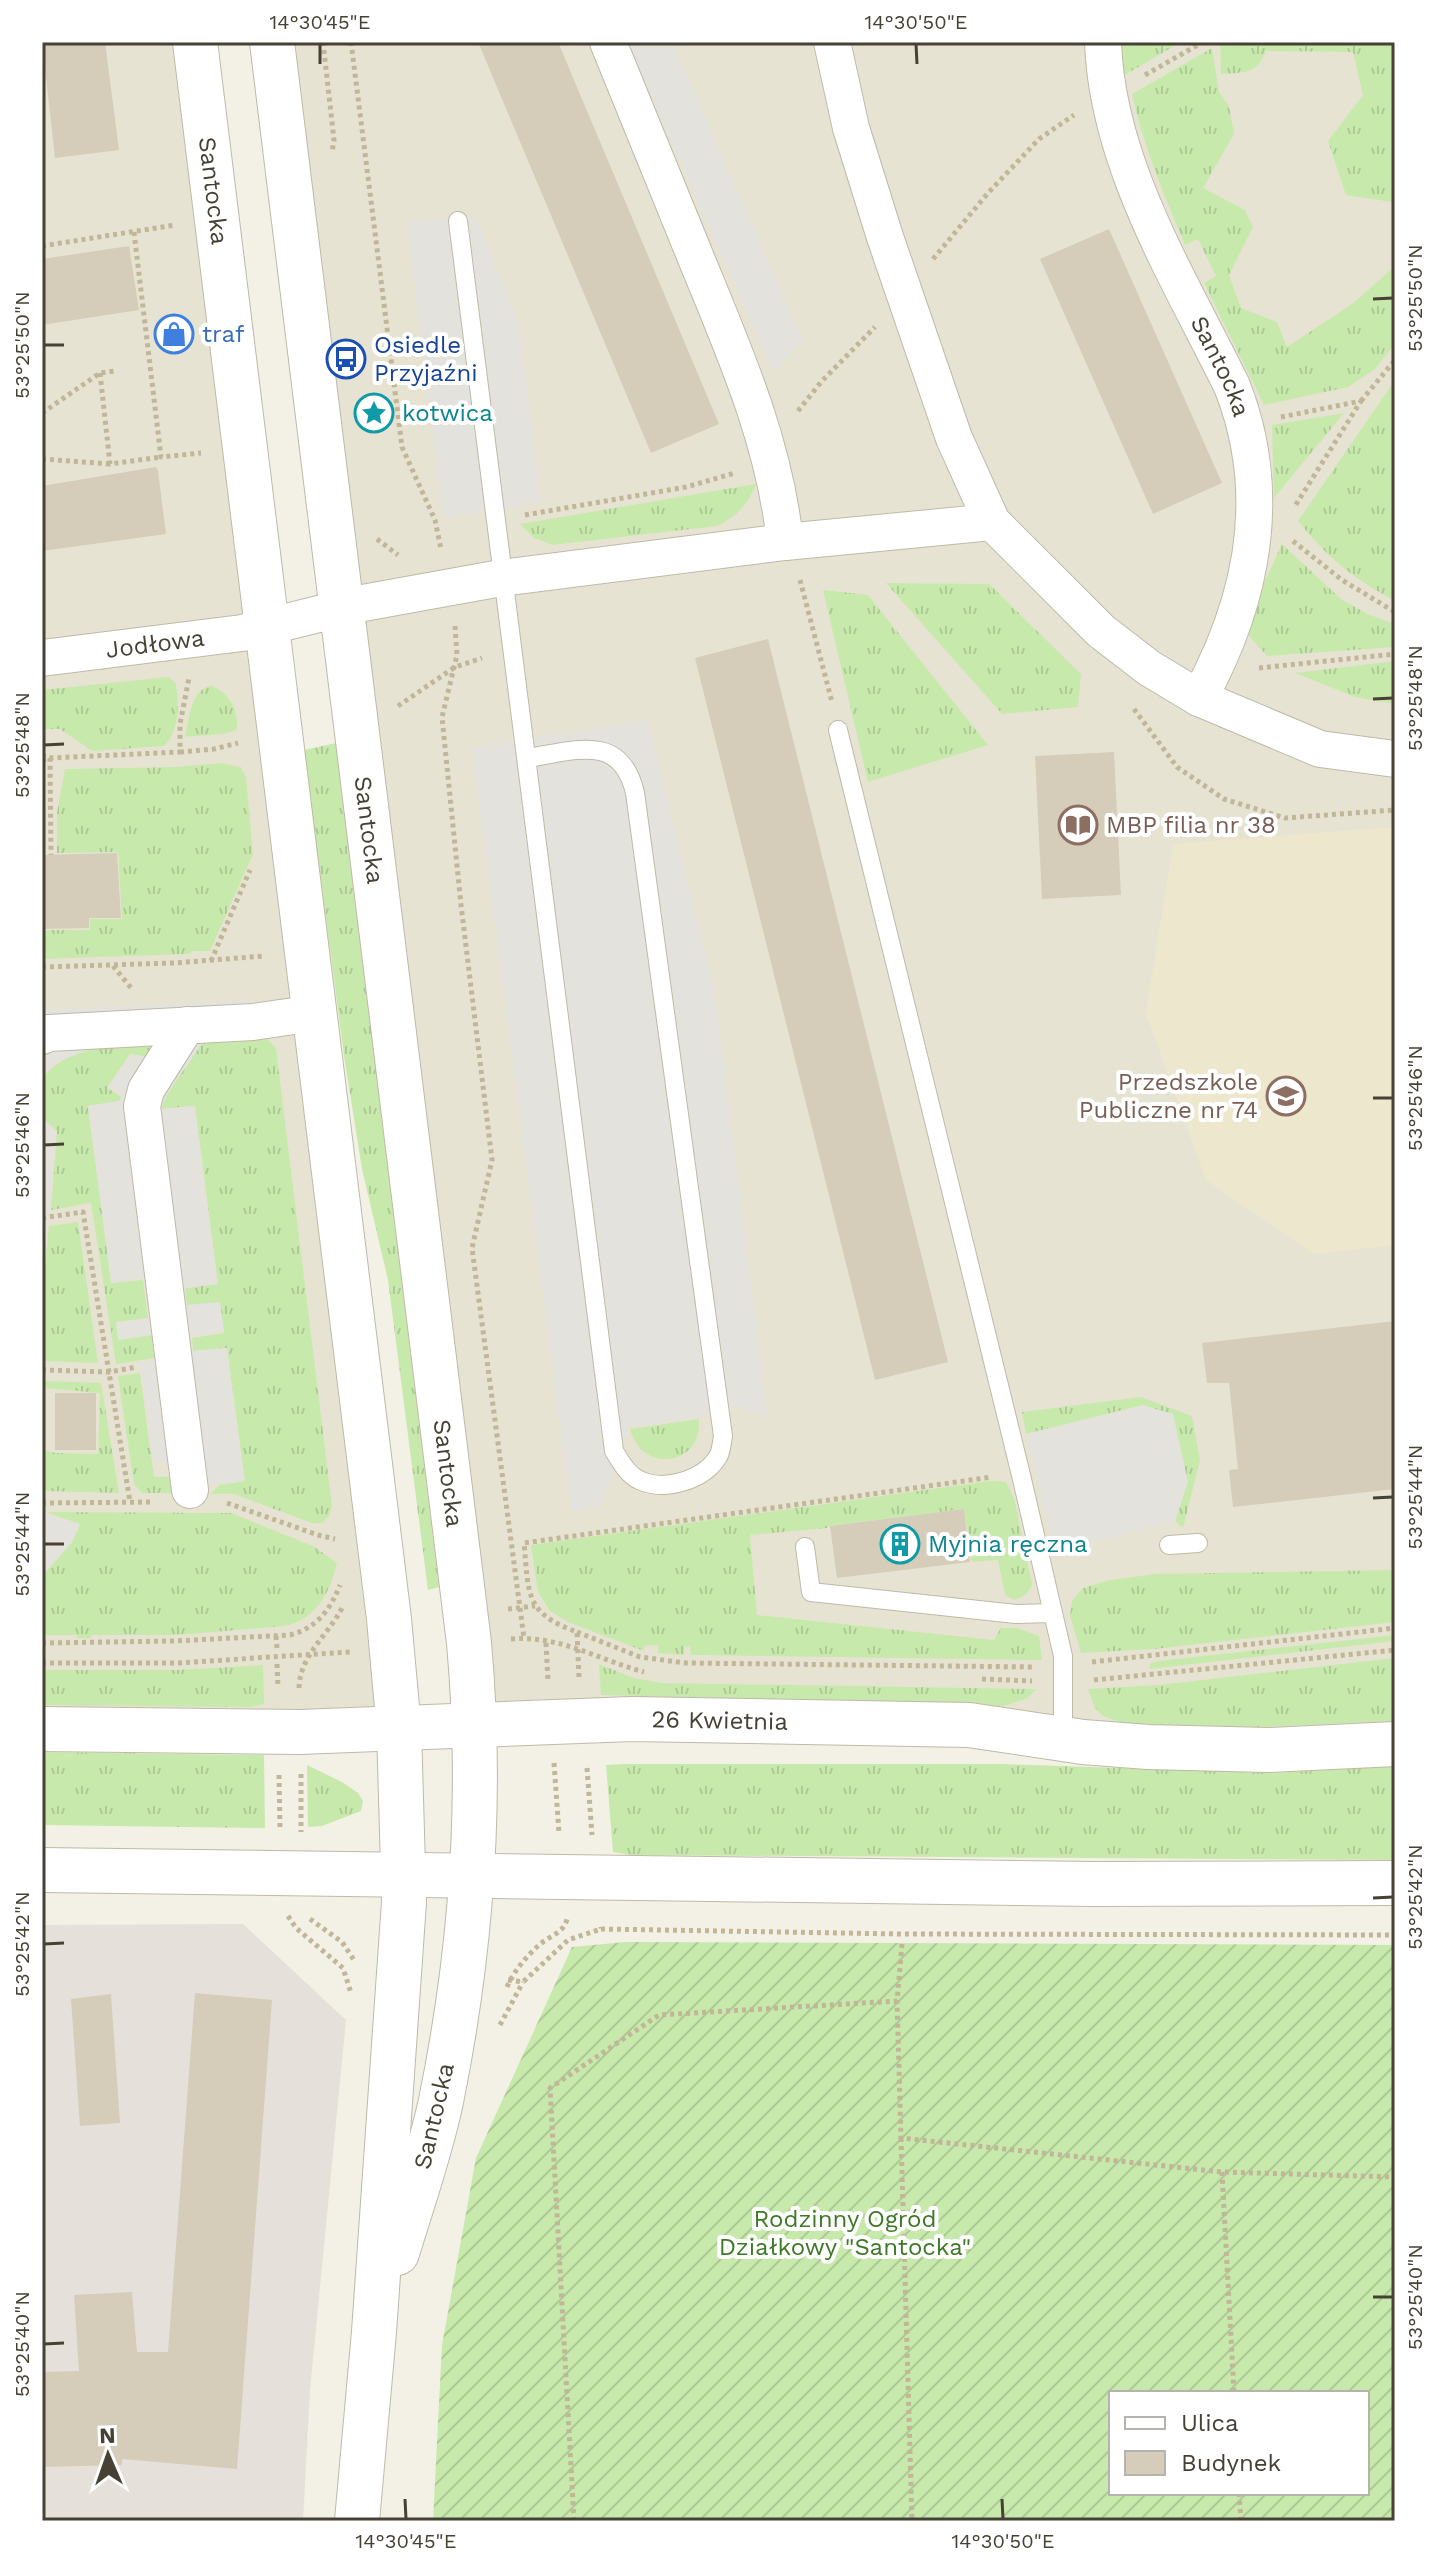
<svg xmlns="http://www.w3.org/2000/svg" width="1437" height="2563" viewBox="0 0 1437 2563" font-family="'Work Sans',sans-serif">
<defs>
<pattern id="grass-tufts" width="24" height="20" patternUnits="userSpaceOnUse" patternTransform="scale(2)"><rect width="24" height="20" fill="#c8e9ac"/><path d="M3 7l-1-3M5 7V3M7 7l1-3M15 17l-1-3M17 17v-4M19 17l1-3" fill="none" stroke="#adc995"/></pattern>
<pattern id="garden-furrows" width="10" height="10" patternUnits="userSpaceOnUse" patternTransform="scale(2)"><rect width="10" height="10" fill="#c8e9ac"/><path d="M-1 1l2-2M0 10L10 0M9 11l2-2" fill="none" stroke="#adc995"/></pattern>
</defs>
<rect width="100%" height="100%" fill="#f3f0e5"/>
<!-- residential -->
<g fill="#e7e3d3">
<polygon points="42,42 182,42 382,1714 42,1714"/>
<polygon points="280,42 1395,42 1395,1731 1263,1738 483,1708"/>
</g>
<!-- industrial -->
<polygon fill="#e5e1da" points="243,1924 346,2020 310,2390 303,2521 42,2521 42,1925"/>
<!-- education -->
<polygon fill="#ede7ce" points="1395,827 1395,1245 1314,1254 1206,1180 1146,1013 1173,844"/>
<!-- grass -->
<g fill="url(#grass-tufts)">
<polygon points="1115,42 1181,42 1118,79"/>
<path d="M 1222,42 L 1394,42 L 1395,208 L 1392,202 L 1346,195 L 1328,141 L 1363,95 L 1353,52 L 1266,51 C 1256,75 1246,72 1221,74 L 1220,44 Z"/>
<path d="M 1212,48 L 1219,92 L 1229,106 L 1234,134 L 1203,188 L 1245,210 L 1253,227 L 1229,275 L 1241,308 L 1277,322 L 1287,347 L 1352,304 L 1395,266 L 1395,344 L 1374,370 L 1348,387 L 1264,405 L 1204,283 L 1216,276 L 1198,239 L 1185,245 C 1164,195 1144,148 1132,94 Z"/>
<path d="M 1395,380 L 1395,601 C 1351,577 1330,560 1298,521 Z"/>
<polygon points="1344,413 1274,498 1272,425"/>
<path d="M 756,484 C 749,504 735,518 717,526 L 552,545 L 534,538 L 520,524 Z"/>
<polygon points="1282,544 1342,600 1370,615 1395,624 1395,647 1267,656 1243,629"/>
<polygon points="886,583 989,584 1081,674 1078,707 1002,714"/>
<polygon points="823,590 868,595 988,745 868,782"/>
<polygon points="1395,661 1395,704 1355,697 1295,673"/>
<path d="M 168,677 L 175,682 C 180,700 179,734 164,746 L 92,751 L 60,729 L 42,729 L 42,690 Z"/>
<path d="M 211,686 C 230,692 239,712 237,730 L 223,734 L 185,737 C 189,719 191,689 211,686 Z"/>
<polygon points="336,743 439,1587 428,1590 388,1280 362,1169 344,1056 304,750"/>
<polygon points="221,763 241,767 246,777 253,854 210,951 193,951 189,954 42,959 42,930 90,930 90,919 122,919 118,852 57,853 57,813 65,769 175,767"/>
<polygon points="266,1037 276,1048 332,1506 329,1516 322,1523 312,1523 234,1494 211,1494 219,1485 245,1481 227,1348 193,1351 192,1338 224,1333 220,1303 187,1307 185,1288 218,1284 195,1106 161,1109 162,1102 205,1039"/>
<path d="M 153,1044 L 149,1057 L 130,1054 L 107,1088 L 122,1097 L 119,1101 L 88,1106 L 111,1283 L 143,1280 L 148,1318 L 116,1322 L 118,1340 L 152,1335 L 154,1358 L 116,1364 L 91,1203 L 51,1210 L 57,1131 L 42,1118 L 42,1078 C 71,1044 113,1046 153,1044 Z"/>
<polygon points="78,1222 98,1363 45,1361 45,1364 42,1364 42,1296 49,1226"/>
<polygon points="140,1373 154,1477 171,1477 173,1493 142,1493 134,1484 118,1376"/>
<polygon points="44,1381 101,1383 119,1493 44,1491 42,1450 56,1453 98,1454 100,1393 43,1388"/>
<polygon points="1141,1397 1192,1416 1200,1460 1183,1528 1175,1521 1187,1482 1172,1414 1143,1405 1026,1434 1022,1412"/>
<path d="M 699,1419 C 703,1466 642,1475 630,1429 Z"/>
<path d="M 989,1481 L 1006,1482 L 1014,1498 L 1032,1584 C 1029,1594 1023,1597 1014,1600 L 1005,1595 L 998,1560 L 972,1562 L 964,1509 L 828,1526 L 827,1528 L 750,1535 L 757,1615 L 994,1640 L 1001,1628 L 1017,1628 L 1039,1636 L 1042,1660 L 691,1655 L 690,1646 L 685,1647 L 684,1655 L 658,1653 L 658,1645 L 644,1646 L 644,1651 L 568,1622 L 550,1611 L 538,1592 L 531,1545 Z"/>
<path d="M 45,1512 L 231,1513 L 313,1546 L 337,1563 C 330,1592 317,1619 285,1626 L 177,1635 L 91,1635 L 91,1638 L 78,1638 L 77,1635 L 42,1635 L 42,1576 L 72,1542 L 80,1524 Z"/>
<polygon points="1395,1570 1395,1622 1154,1649 1081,1653 1070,1616 1072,1601 1083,1588 1110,1580 1156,1574"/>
<polygon points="1395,1635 1395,1641 1149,1669 1151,1663 1158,1661"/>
<polygon points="1395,1658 1395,1721 1260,1727 1126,1724 1103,1716 1095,1708 1088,1689 1158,1685"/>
<polygon points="599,1664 634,1678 662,1683 1036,1689 1028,1698 1004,1706 601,1695"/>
<polygon points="263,1665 264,1704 251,1707 42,1705 42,1670 176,1670"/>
<polygon points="42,1752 264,1755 265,1828 42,1825"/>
<polygon points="624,1764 1003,1764 1273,1773 1395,1766 1395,1860 630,1855 613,1852 606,1765"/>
<polygon points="307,1765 342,1782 358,1793 363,1801 361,1811 322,1826 308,1827"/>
</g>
<!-- garden -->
<path fill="url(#garden-furrows)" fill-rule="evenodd" d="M 625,1942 L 1395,1945 L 1395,2521 L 433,2521 L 442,2345 L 476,2158 L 572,1947 ZM 1111,2393 L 1367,2393 L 1367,2493 L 1111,2493 Z"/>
<!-- parking -->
<g fill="#e4e2dd">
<polygon points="627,42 672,42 803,342 773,371"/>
<polygon points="475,215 519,326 541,502 443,518 407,222"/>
<polygon points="648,720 715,995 768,1418 739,1406 700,1417 630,1427 601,1506 571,1511 472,748"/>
<polygon points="250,1000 252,1036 205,1039 168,1092 161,1109 194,1106 217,1284 185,1288 187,1305 220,1302 224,1332 191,1336 192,1351 226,1348 244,1481 217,1485 167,1462 153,1463 140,1362 156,1360 152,1335 119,1339 117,1323 149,1318 143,1278 112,1283 88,1106 119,1101 122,1097 108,1087 131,1054 149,1058 154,1045 104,1044 60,1060 42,1077 42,1010"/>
<polygon points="42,1118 56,1132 42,1292"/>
<polygon points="1143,1406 1173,1414 1188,1482 1175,1521 1055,1550 1026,1434"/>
<polygon points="42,1513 80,1524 72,1542 42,1576"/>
</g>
<!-- building -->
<g fill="#d5cdba">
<polygon points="42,42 105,42 119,150 55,158"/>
<polygon points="478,42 558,42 719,424 651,453"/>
<polygon points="1109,229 1222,483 1153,514 1040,259"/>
<polygon points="129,246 139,310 42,325 42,259"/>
<polygon points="156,467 158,471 166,534 42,551 42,486"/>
<polygon points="768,639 948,1362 875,1380 695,658"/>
<polygon points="1114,752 1121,895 1042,899 1035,756"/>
<polygon points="117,853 121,918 89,918 89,928 42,929 42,855"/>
<polygon points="1395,1321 1395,1489 1233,1507 1229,1470 1238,1469 1229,1383 1207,1383 1202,1343"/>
<rect x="55" y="1393" width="41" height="57"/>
<polygon points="964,1509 970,1562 837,1578 830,1526"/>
<polygon points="195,1993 272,2000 237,2469 122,2459 122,2465 42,2467 42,2372 79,2371 74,2295 132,2292 137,2352 168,2352"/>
<polygon points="111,1994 120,2123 80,2126 71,1999"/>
</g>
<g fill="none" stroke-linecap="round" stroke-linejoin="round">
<!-- service casing -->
<g stroke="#bfb9a7" stroke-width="20">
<g id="service">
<path d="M 458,221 L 614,1451 C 621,1462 627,1474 639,1480 C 665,1492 705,1480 719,1455 C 721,1450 722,1442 723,1436 L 635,793 C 621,732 574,751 528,758"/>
<polyline points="838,730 1021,1475 1063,1656 1063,1739"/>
<polyline points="1169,1545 1198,1543"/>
<polyline points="805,1547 811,1592 1016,1614 1053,1613"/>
</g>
</g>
<!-- minor casing -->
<g stroke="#bfb9a7" stroke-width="38">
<g id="minor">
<path d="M 608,42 C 638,116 668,189 698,263 C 735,353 775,444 785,542"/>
<polyline points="832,42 851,128 885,237 954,438 992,522 1101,631 1149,668 1199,698 1320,749 1395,759"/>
<path id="s1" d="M 1103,42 C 1107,164 1179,278 1232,386 C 1274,493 1253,600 1199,698"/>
<path id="s2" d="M 42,658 L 242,633 L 363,603 L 501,578 L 785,542 L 992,522"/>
<polyline points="187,1025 146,1090 142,1106 190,1490"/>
<polyline points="42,1036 49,1033 253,1022 314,1013"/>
</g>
</g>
<!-- tertiary casing -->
<g stroke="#bfb9a7" stroke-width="46">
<g id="tertiary">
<path id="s3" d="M 195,42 L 389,1619 L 399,1729 L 404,1902 L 374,2332 L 357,2521"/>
<path id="s4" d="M 272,42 L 469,1643 C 483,1798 472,1949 441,2101 C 430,2153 412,2203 397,2253"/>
<path id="s5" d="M 42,1729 L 300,1732 L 632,1719 L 969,1725 L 1083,1742 L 1148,1747 L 1268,1750 L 1395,1744"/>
<polyline points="42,1870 1091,1884 1395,1883"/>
</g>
</g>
<!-- path -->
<g stroke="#c1b698" stroke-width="5" stroke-dasharray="4 4" stroke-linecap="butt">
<polyline points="323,42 334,140 332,152"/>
<polyline points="351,42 402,447 435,520 441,549"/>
<polyline points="1145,75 1203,42"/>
<polyline points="134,232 161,457 201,453"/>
<polyline points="42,246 175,225"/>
<polyline points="933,259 988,193 1039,139 1074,115"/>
<polyline points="100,373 110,464 161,457"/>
<polyline points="1361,401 1395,360"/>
<polyline points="798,411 821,382 875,327"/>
<polyline points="42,413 100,373 115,371"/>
<polyline points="1281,417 1361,401 1295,506"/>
<polyline points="42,459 110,464"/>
<polyline points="525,515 686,487 735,473"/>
<polyline points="377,539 398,555"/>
<polyline points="1293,541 1342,580 1395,612"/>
<polyline points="800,580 832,702"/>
<polyline points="455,626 457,655 442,717 461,905 492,1160 472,1248 524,1638"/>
<polyline points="1259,668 1395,654"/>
<polyline points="398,706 455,667 482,658"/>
<polyline points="1134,709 1177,767 1224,799 1285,818 1395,810"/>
<polyline points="180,752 214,749 238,743"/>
<polyline points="42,755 50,758 180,752 180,724 189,678"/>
<polyline points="42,760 50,758 51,855"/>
<polyline points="211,961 250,870"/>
<polyline points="113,966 132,989"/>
<polyline points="42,967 174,963 264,956"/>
<polyline points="42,1218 83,1212 130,1502"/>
<polyline points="42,1370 109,1372 137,1367"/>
<polyline points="42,1503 153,1502"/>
<polyline points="227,1503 318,1535 335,1539"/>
<polyline points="508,1609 535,1606"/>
<polyline points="577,1632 640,1657 686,1663 1035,1667"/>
<polyline points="276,1636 277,1648"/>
<path d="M 511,1639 C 560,1635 599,1660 644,1672"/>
<path d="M 42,1643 L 174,1641 L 290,1635 C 317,1628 330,1610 340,1585"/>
<polyline points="546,1643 548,1681"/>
<polyline points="1092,1662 1395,1628"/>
<polyline points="42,1663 177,1663 350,1652"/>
<polyline points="277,1664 278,1687"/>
<path d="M 579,1677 L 577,1632 C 524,1613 529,1594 524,1543 L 992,1477"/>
<polyline points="982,1679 1032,1681"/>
<polyline points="1094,1680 1395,1650"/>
<path d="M 299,1688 C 300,1654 329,1635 343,1606"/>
<polyline points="554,1763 559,1833"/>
<polyline points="587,1768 592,1835"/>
<polyline points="301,1774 301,1832"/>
<polyline points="279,1775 280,1827"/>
<polyline points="288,1916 296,1928 343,1968 351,1993"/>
<polyline points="310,1919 342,1942 354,1960"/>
<polyline points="601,1929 902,1934 1395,1935"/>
<polyline points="902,1944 897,2001 901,2138 1222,2172 1395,2177"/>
<polyline points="508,1980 523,1982 568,1940 601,1929 601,1927"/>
<path d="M 507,1987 C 514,1971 526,1957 539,1945 C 549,1936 564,1933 567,1919"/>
<polyline points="500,2025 523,1982"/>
<polyline points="901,2138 912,2521"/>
<polyline points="1222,2172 1234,2393"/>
<polyline points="1239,2493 1241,2521"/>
<polyline points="574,2521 550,2088 659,2015 897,2001"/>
</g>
<!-- service -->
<use href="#service" stroke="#fff" stroke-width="18"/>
<!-- minor -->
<use href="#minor" stroke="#fff" stroke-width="36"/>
<!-- tertiary -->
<use href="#tertiary" stroke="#fff" stroke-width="44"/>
</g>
<!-- ticks -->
<path fill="none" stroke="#464134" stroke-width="3" d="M 320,44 L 320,64M 916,44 L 917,64M 1373,299 L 1393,298M 44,345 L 64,345M 1373,699 L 1393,698M 44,745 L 64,744M 1373,1098 L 1393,1098M 44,1145 L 64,1144M 1373,1498 L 1393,1497M 44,1544 L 64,1544M 1373,1898 L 1393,1897M 44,1944 L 64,1943M 1373,2297 L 1393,2297M 44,2344 L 64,2343M 405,2499 L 406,2519M 1002,2499 L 1003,2519"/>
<!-- icons -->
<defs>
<g id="shop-ring" transform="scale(2)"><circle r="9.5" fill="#fff" stroke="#3f7fe0" stroke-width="1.5"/><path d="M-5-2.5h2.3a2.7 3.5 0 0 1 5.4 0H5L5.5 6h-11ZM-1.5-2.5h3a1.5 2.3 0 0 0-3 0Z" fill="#3f7fe0"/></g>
<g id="bus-ring" transform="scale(2)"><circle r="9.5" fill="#fff" stroke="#1a4fb4" stroke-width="1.5"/><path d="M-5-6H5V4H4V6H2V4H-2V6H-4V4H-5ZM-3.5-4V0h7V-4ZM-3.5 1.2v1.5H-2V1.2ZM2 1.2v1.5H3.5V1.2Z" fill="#1a4fb4"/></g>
<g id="sight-ring" transform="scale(2)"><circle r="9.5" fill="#fff" stroke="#0f9aa8" stroke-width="1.5"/><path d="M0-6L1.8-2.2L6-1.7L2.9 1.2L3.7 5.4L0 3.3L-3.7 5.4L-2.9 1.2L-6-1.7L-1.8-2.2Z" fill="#0f9aa8"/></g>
<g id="library-ring" transform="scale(2)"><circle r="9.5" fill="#fff" stroke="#8d6e63" stroke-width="1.5"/><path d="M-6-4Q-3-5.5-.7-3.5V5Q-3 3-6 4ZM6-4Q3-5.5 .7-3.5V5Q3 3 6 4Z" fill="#8d6e63"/></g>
<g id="school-ring" transform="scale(2)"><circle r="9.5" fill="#fff" stroke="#8d6e63" stroke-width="1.5"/><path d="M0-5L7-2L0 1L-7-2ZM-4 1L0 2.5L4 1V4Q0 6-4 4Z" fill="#8d6e63"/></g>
<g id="building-ring" transform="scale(2)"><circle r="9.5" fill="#fff" stroke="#0f9aa8" stroke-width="1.5"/><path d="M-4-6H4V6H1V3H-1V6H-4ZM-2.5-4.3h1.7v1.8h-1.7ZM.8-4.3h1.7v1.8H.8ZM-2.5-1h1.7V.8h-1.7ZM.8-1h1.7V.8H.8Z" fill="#0f9aa8"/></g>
</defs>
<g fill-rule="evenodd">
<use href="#shop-ring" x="174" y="334"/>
<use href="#bus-ring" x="346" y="359"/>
<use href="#sight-ring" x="374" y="413"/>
<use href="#library-ring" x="1078" y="825"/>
<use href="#school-ring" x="1286" y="1096"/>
<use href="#building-ring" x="900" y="1544"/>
</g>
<g text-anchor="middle" stroke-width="8" stroke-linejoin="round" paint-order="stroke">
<!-- street labels -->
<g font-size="24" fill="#464134" stroke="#fff">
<text dy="8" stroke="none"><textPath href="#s3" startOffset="150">Santocka</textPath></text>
<text dy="8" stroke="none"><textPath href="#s1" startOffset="348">Santocka</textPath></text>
<text dy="8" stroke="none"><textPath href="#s2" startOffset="114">Jodłowa</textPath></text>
<text dy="8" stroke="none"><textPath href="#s4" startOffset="794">Santocka</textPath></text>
<text dy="8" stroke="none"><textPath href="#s4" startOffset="1442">Santocka</textPath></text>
<text dy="8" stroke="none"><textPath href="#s5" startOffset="678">26 Kwietnia</textPath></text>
<text transform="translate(434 2116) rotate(-77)" y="8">Santocka</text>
</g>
<!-- shop labels -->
<g font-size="24" fill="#366cbe" stroke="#fff" text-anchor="start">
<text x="202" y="342">traf</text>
</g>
<!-- transit labels -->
<g font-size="24" fill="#164399" stroke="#fff" text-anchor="start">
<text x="374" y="353">Osiedle<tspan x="374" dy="28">Przyjaźni</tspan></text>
</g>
<!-- culture labels -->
<g font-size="24" fill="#0d838f" stroke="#fff" text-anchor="start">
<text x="402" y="421">kotwica</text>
<text x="928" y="1552">Myjnia ręczna</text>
</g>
<!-- education labels -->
<g font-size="24" fill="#785e54" stroke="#fff" text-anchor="start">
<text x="1106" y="833">MBP filia nr 38</text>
<text x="1258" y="1090" text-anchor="end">Przedszkole<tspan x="1258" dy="28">Publiczne nr 74</tspan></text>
</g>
<!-- park labels -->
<g font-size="24" fill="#3e7926" stroke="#fff">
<text x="845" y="2227">Rodzinny Ogród<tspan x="845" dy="28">Działkowy "Santocka"</tspan></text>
</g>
</g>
<!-- border -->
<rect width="1437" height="2563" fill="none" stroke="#ffffff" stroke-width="88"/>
<!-- legend -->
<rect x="1109" y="2391" width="260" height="104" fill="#ffffff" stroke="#b5b3ae" stroke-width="2"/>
<rect x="1125" y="2417" width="40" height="12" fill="#ffffff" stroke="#b5b3ae" stroke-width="2"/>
<text x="1181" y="2431" font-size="24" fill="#464134">Ulica</text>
<rect x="1125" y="2451" width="40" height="24" fill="#d5cdba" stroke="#b5b3ae" stroke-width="2"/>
<text x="1181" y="2471" font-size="24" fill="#464134">Budynek</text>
<!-- north arrow -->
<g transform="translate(108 2455) rotate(358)" stroke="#ffffff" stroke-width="6" paint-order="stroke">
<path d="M0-6L14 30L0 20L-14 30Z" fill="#464134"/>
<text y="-12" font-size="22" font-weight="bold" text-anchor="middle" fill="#464134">N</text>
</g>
<rect x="44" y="44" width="1349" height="2475" fill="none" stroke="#464134" stroke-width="3"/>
<g font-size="20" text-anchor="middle" fill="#464134">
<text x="320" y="29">14°30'45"E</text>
<text x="916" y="29">14°30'50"E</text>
<text transform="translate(1415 298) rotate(-90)" y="7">53°25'50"N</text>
<text transform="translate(22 345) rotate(-90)" y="7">53°25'50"N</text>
<text transform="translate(1415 698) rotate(-90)" y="7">53°25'48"N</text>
<text transform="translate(22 745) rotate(-90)" y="7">53°25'48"N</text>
<text transform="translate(1415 1098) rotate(-90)" y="7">53°25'46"N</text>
<text transform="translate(22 1145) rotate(-90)" y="7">53°25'46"N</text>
<text transform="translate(1415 1497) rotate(-90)" y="7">53°25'44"N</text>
<text transform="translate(22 1544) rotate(-90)" y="7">53°25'44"N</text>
<text transform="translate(1415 1897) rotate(-90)" y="7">53°25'42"N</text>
<text transform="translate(22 1944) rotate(-90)" y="7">53°25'42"N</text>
<text transform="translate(1415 2297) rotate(-90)" y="7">53°25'40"N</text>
<text transform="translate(22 2344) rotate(-90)" y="7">53°25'40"N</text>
<text x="406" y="2548">14°30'45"E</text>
<text x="1003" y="2548">14°30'50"E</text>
</g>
</svg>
